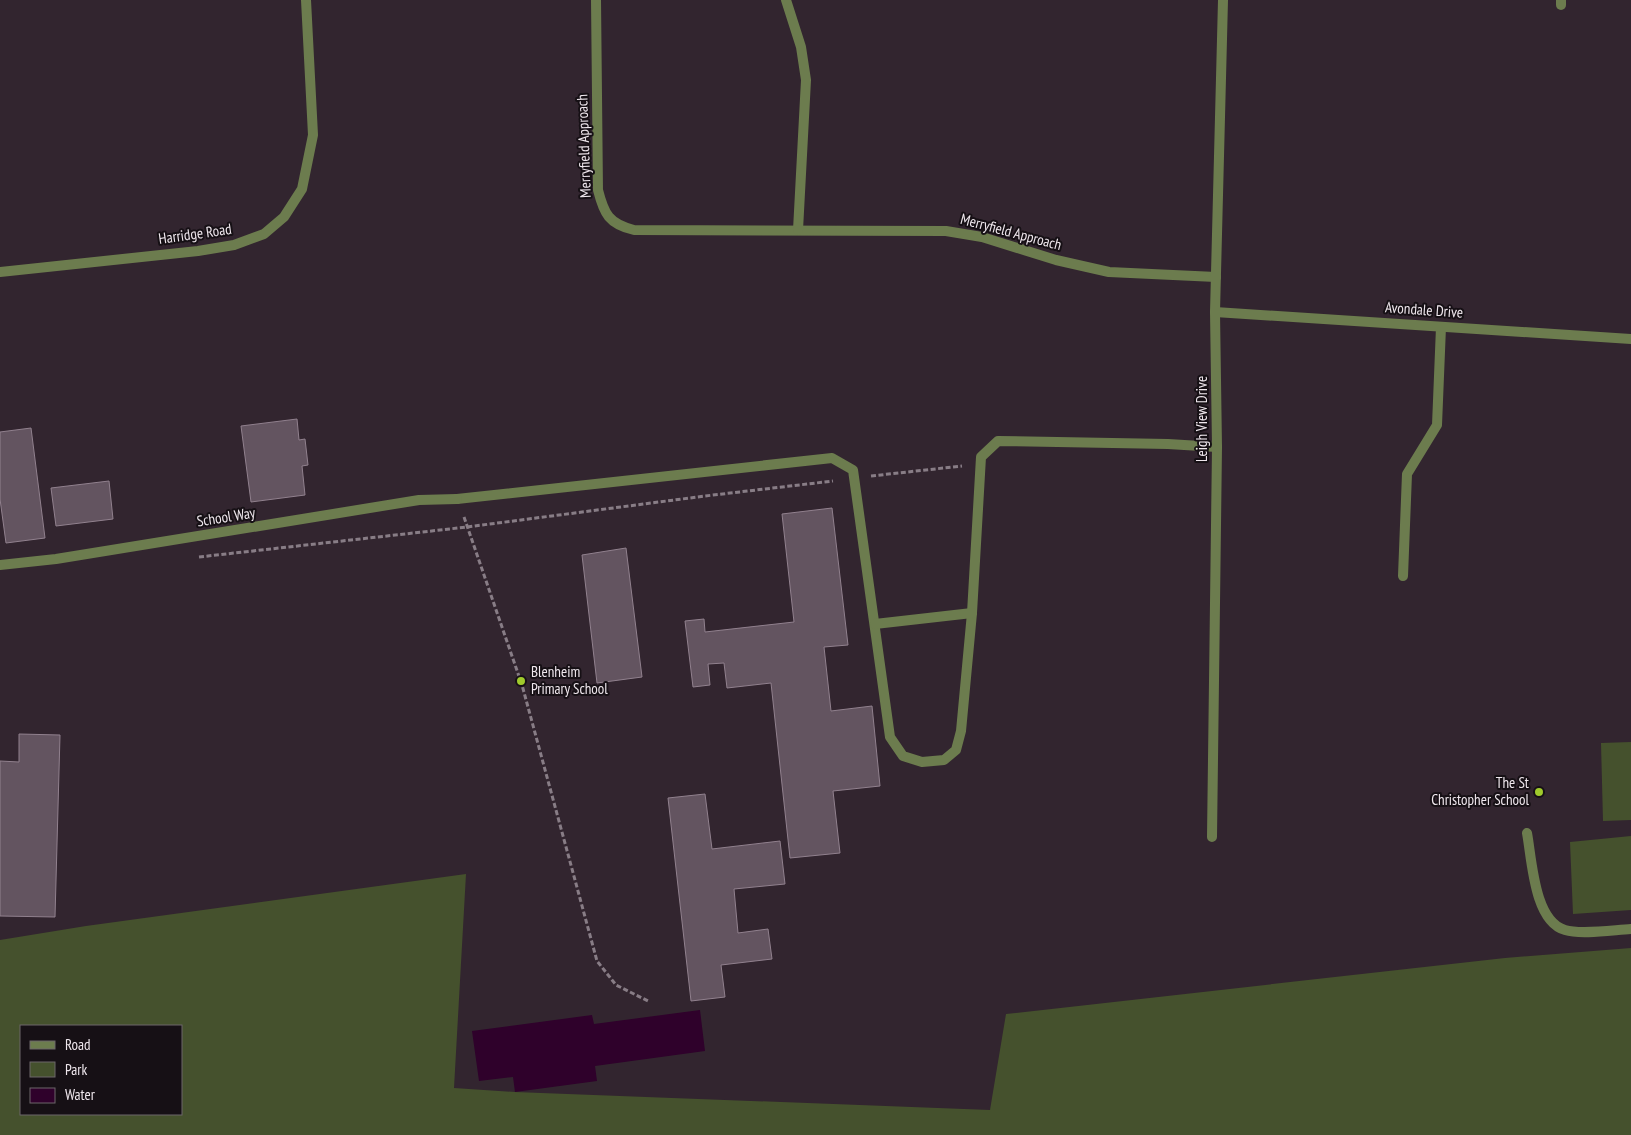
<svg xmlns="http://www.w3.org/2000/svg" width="1631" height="1135" viewBox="0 0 1631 1135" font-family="'PT Sans Narrow',sans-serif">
<rect width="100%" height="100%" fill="#32252f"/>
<!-- green -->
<g fill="#45512d" fill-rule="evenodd">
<polygon points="1631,742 1631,820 1603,821 1601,743"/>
<polygon points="1631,836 1631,910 1573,914 1570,842"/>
<path d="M 466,874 L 454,1088 L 515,1092 L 990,1110 L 1006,1014 L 1505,958 L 1631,948 L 1631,1135 L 0,1135 L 0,940 L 86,926 ZM 21,1026 L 181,1026 L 181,1114 L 21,1114 Z"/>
</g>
<!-- water -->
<polygon fill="#2f012b" points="700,1010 705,1051 595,1066 597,1081 515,1092 513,1077 479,1081 472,1031 592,1015 594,1024"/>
<!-- building -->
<g fill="#635460" stroke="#91818e">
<polygon points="297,419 299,440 305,439 308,465 302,466 305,495 251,502 241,426"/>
<polygon points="31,428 45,538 6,543 0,499 0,432"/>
<polygon points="109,481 113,519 56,526 51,488"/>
<polygon points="832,508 848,645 824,647 831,711 872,706 880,786 833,791 840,853 790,858 771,683 727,688 724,663 708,664 710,685 693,687 685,621 704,619 705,632 794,622 782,514"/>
<polygon points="626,548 642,677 597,683 582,555"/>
<polygon points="19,734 60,735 55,917 0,916 0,761 19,762"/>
<polygon points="705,794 712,849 780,841 785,884 734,889 738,933 768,929 772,959 721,965 725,997 691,1001 668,798"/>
</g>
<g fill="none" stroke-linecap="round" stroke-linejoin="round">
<!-- path -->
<g stroke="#887d86" stroke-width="3" stroke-dasharray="5 2.5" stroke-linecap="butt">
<polyline points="871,476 962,466"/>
<polyline points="464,517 522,685 597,961 616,985 650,1002"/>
<polyline points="199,557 467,527 705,496 833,481"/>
</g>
<!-- service -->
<g stroke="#6c7c4e" stroke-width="10">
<polyline points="457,499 832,458 853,470 890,737 903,756 922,762 944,760 956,750 961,731 972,613 981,457 998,441 1168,444 1217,447"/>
<polyline points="1403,576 1407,474 1437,425 1441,327"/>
<polyline points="875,624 972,613"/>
<path d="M 1527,833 C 1532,860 1534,921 1565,930 C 1581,935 1613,930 1631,929"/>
</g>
<!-- minor -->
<g stroke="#6c7c4e" stroke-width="10">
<path d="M 596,0 L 598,190 C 604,214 609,224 634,230 L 946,231 L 982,237 L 1056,260 L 1109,272 L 1216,277"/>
<polyline points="786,0 801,47 806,80 798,230"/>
<polyline points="1561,5 1561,0"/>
<polyline points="0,272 198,251 234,245 264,234 284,217 302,189 313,135 306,0"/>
<polyline points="1215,312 1631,339"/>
<polyline points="0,565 56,559 419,500 457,499"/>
<polyline points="1212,837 1217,447 1215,312 1223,0"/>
</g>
</g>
<!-- markers -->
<g fill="#a0ca2c" stroke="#161015" stroke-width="2">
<circle cx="521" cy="681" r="5"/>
<circle cx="1539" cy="792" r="5"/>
</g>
<g text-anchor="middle" stroke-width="4" stroke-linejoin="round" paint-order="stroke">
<!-- street labels -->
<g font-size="15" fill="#efe7ed" stroke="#161015">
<text transform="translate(584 146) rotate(-92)" y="5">Merryfield Approach</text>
<text transform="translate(1011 232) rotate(15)" y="5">Merryfield Approach</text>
<text transform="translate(195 234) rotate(-8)" y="5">Harridge Road</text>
<text transform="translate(1424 310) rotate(4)" y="5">Avondale Drive</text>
<text transform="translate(1202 419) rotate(-90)" y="5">Leigh View Drive</text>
<text transform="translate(226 517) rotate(-9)" y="5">School Way</text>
</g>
<!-- poi labels -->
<g font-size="15" fill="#efe7ed" stroke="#161015" text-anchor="start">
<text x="531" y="677">Blenheim<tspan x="531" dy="17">Primary School</tspan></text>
<text x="1529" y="788" text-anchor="end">The St<tspan x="1529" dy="17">Christopher School</tspan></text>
</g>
</g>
<!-- legend -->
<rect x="20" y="1025" width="162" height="90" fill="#161015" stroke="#6d666b"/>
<rect x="30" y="1041" width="25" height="8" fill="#6c7c4e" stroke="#6d666b"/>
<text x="65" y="1050" font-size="15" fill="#efe7ed">Road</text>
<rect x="30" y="1062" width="25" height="15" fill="#45512d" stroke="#6d666b"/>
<text x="65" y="1075" font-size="15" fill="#efe7ed">Park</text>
<rect x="30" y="1088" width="25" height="15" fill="#2f012b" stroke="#6d666b"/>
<text x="65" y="1100" font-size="15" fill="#efe7ed">Water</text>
</svg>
